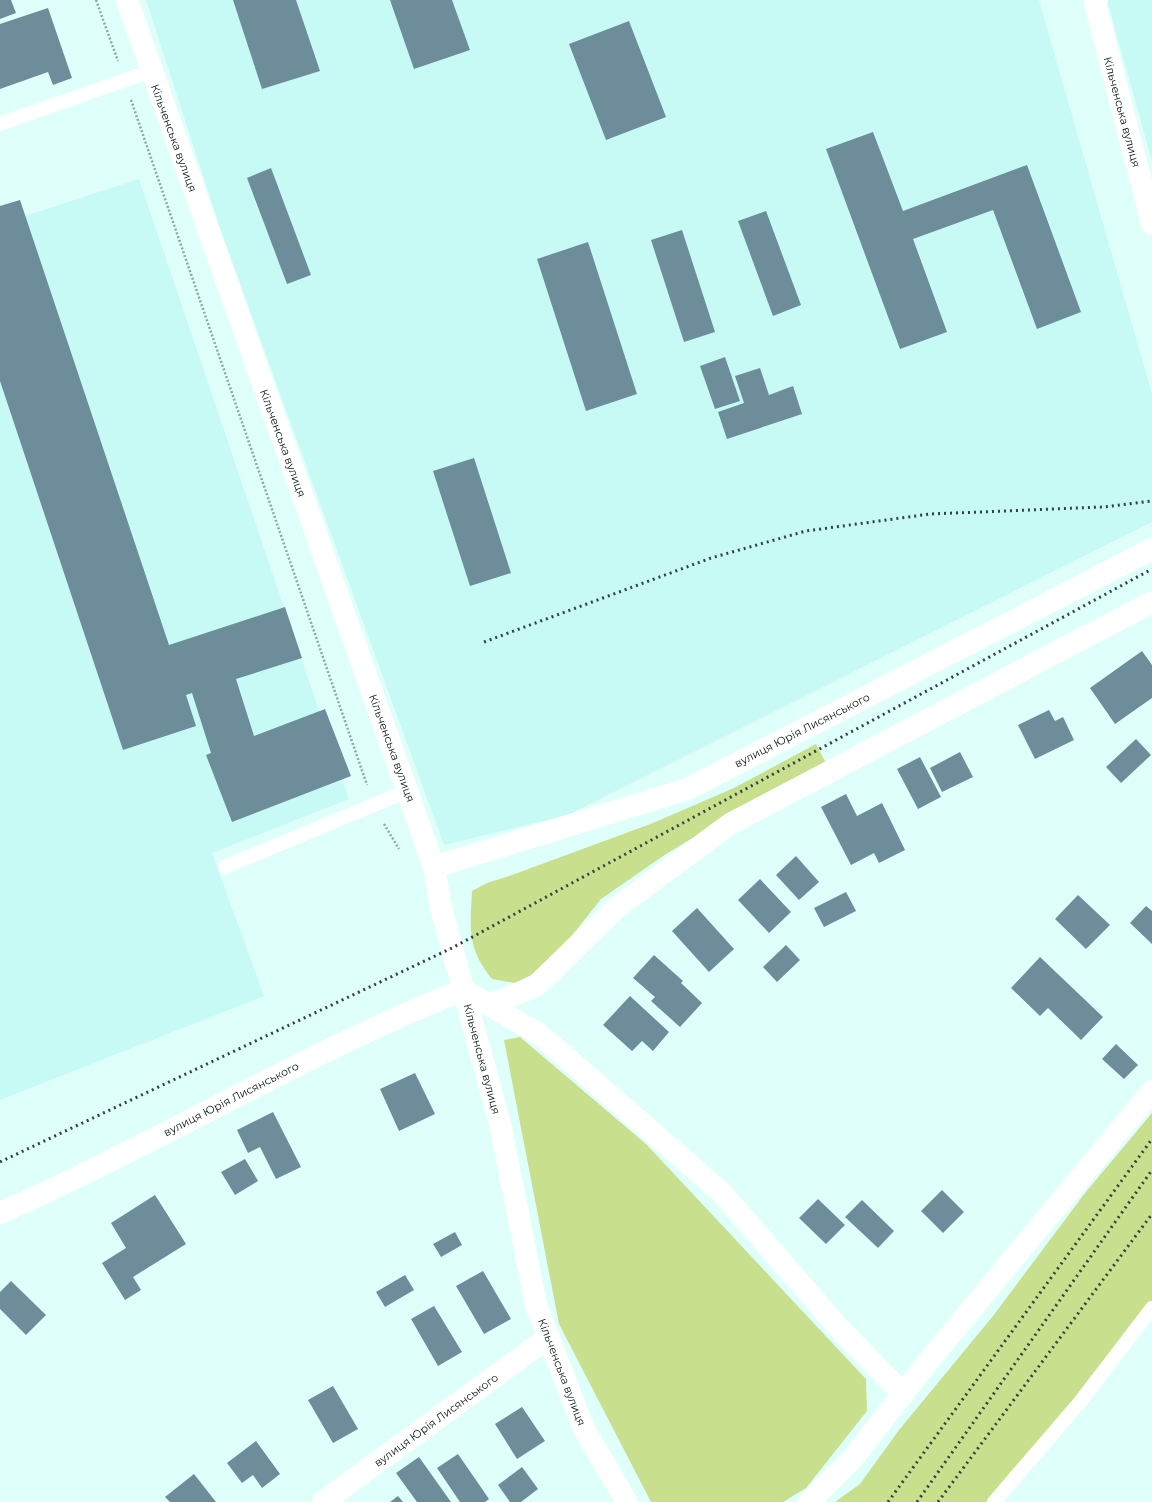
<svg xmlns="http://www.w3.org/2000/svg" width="1152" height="1502" viewBox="0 0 1152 1502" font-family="Montserrat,sans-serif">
<rect width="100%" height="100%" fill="#dffffb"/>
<!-- built -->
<g fill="#c7faf4">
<polygon points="146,0 1039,0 1152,394 1152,522 568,815 444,845 220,228"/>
<polygon points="1107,0 1152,0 1152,161"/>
<polygon points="139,179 349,799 212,853 264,996 0,1100 0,224"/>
</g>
<!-- green -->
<g fill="#c8df8d">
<path d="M 816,744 L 827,765 L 717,823 L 663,856 L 601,899 L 566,943 L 537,972 L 515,983 L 492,979 C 467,948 470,929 472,891 L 487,883 L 512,875 L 653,823 L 734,788 Z"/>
<polygon points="520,1037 646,1144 866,1379 867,1411 806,1488 783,1502 651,1502 559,1324 504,1040"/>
<polygon points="1152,1113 1152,1314 998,1502 835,1502 860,1484 899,1430 993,1316 1085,1193"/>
</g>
<!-- building -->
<g fill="#6c8d99">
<polygon points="0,0 11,0 16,13 0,19"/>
<polygon points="233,0 296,0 320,71 262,89"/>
<polygon points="390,0 452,0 470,50 414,69"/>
<polygon points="48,8 72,78 53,85 48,72 0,89 0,24"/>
<polygon points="629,21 666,117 606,140 569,44"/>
<polygon points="873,132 903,211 1027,165 1081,312 1037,329 993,210 913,239 947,332 900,349 826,149"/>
<polygon points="271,168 311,275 287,284 247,178"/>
<polygon points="20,200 169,645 285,607 302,658 236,679 254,736 325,709 351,776 232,822 206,755 211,753 192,693 186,695 196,726 123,750 0,381 0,206"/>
<polygon points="766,211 801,305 773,316 738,221"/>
<polygon points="682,230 715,332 684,342 651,240"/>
<polygon points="588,242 637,394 586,411 537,259"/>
<polygon points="725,357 740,401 715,409 700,366"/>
<polygon points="760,368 769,395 793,386 802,414 727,439 718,412 744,403 735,376"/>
<polygon points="474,458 511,573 470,586 433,471"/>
<polygon points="1142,651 1152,665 1152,698 1115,724 1090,688"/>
<polygon points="1049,710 1055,721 1063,717 1074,740 1035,759 1018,725"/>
<polygon points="1136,739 1151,755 1121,783 1106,767"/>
<polygon points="960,752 973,777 942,792 930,768"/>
<polygon points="920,757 941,797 918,809 897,769"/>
<polygon points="846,794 857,816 882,803 905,850 879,863 874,853 851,865 821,807"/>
<polygon points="796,856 819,882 799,900 776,875"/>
<polygon points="760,879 791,912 769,933 738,900"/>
<polygon points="846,892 856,911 824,927 814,908"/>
<polygon points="1078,895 1110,925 1086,949 1055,919"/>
<polygon points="1146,906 1152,911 1152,944 1130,923"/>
<polygon points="697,908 734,949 709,972 672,931"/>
<polygon points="786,945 800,960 777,982 763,967"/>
<polygon points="654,955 683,981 681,983 702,1003 680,1027 651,1001 655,997 633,978"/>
<polygon points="1040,957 1103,1017 1081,1040 1048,1008 1040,1016 1011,988"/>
<polygon points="630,996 669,1032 653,1051 642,1041 632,1051 603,1025"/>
<polygon points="1116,1044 1138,1065 1124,1079 1102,1059"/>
<polygon points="415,1073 435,1114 399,1131 380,1089"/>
<polygon points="273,1112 301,1167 276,1179 260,1147 248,1153 237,1130"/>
<polygon points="245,1159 258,1181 235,1195 221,1172"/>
<polygon points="942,1190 964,1212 943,1233 921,1211"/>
<polygon points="155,1195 186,1244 133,1277 141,1290 125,1300 102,1263 126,1248 111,1223"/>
<polygon points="818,1199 845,1225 826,1244 799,1218"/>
<polygon points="862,1200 894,1231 878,1248 845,1217"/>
<polygon points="455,1232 462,1245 441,1257 433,1244"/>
<polygon points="483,1271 511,1319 484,1334 456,1286"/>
<polygon points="405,1275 414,1290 385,1307 376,1292"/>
<polygon points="11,1281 46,1315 26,1335 0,1309 0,1292"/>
<polygon points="434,1306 462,1352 438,1366 411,1319"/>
<polygon points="333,1386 358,1429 333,1443 308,1400"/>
<polygon points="522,1407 545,1441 517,1459 495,1424"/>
<polygon points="256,1441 280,1474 262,1488 253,1475 242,1483 227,1463"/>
<polygon points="458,1454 489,1499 485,1502 460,1502 437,1468"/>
<polygon points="419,1457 451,1502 417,1502 396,1473"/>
<polygon points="522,1467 538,1489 521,1502 510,1502 498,1485"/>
<polygon points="194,1474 216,1502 170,1502 165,1497"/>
<polygon points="398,1496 403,1502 390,1502"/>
</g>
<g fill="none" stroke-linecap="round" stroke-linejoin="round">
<!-- path -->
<g stroke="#8da7a4" stroke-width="2.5" stroke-dasharray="2 2" stroke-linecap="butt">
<polyline points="96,0 118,61"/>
<polyline points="131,100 367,785"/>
<polyline points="384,824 399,849"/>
</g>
<!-- lane -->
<g stroke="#fff" stroke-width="14">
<polyline points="0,124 151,71"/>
<polyline points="225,867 407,791"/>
<polyline points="994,1502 1080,1402 1152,1308"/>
</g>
<!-- street -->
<g stroke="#fff" stroke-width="22">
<polyline points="127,0 434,867 441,908 500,1124 536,1305 584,1429 627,1502"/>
<polyline points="1097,0 1095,3 1152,224"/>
<polyline points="434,867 688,789 1152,549"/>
<polyline points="489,1005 536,986 616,908 730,824 1152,602"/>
<path d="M 0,1213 C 157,1144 304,1053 463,990 L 539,1034 L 721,1192 L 838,1327 L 903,1394"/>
<polyline points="323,1502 549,1337"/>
<polyline points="809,1502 853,1458 927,1363 1152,1091"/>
</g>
<!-- rail -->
<g stroke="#314240" stroke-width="3" stroke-dasharray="2 4" stroke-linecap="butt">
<polyline points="484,642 711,558 806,531 930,514 1103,507 1152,501"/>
<polyline points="0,1162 452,948 1152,569"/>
<polyline points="888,1502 1152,1139"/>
<polyline points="917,1502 1152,1170"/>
<polyline points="938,1502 1152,1214"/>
</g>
</g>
<g text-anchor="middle" stroke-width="4" stroke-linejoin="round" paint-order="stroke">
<!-- street labels -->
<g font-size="11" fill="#081615" stroke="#fff">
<text transform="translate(1122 112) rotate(75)" y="4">Кільченська вулиця</text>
<text transform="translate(174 138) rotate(70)" y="4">Кільченська вулиця</text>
<text transform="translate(283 443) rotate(70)" y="4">Кільченська вулиця</text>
<text transform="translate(802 730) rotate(-27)" y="4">вулиця Юрія Лисянського</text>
<text transform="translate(392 748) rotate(70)" y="4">Кільченська вулиця</text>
<text transform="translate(482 1059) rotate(75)" y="4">Кільченська вулиця</text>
<text transform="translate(231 1099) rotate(-27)" y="4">вулиця Юрія Лисянського</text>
<text transform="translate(562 1372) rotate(69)" y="4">Кільченська вулиця</text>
<text transform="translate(436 1420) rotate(-36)" y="4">вулиця Юрія Лисянського</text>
</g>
</g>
</svg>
